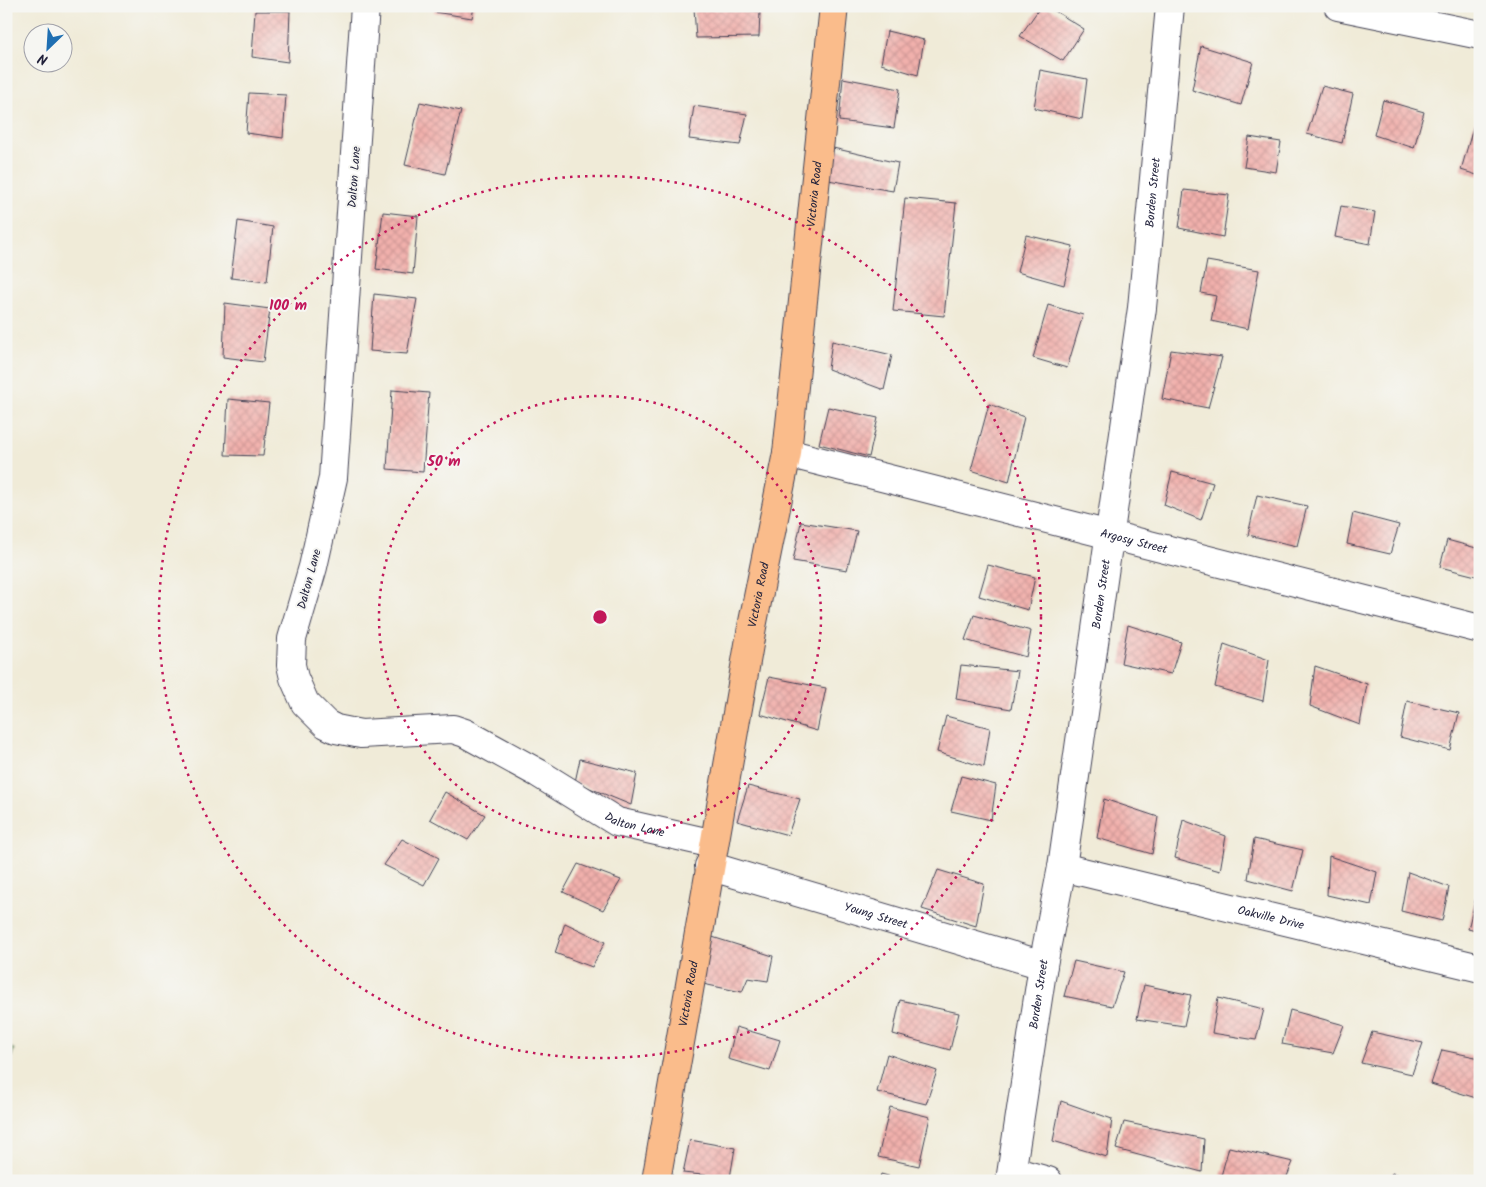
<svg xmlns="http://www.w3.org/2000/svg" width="1486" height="1187" viewBox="0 0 1486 1187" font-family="Kalam,sans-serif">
<defs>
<pattern id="forest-crowns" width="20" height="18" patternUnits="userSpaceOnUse" patternTransform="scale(1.25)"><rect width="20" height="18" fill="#84b26c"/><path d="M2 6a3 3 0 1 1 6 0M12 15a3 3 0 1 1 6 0" fill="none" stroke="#6c905a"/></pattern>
<pattern id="building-cross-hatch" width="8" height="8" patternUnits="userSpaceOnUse" patternTransform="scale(1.25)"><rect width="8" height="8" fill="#f1b0ac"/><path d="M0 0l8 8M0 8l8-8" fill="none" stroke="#ce9795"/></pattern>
</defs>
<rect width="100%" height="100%" fill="#f6f6f2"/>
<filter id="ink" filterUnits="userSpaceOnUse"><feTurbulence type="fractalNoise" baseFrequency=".02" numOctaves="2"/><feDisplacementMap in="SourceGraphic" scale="10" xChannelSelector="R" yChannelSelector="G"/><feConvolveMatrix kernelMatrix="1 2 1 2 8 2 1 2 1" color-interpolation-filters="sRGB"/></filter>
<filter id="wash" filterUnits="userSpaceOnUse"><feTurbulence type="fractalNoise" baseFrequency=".0096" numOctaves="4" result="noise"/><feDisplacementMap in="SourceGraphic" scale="20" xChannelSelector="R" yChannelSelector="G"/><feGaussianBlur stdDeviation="1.12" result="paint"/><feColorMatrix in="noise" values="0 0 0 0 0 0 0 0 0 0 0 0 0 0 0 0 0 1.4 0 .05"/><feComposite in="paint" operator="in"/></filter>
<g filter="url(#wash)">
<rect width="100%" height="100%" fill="#f0ebd8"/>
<!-- forest -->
<polygon fill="url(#forest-crowns)" stroke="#536a54" points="6,1046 14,1049 6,1078"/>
<g id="blocks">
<!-- building -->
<g fill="url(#building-cross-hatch)">
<polygon points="435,6 474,6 472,18 434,12"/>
<polygon points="1041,6 1047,6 1084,29 1063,61 1020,36"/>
<polygon points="694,8 760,11 759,37 696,38"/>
<polygon points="255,11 290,11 288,62 252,57"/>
<polygon points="887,31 924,40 918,75 881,64"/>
<polygon points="1201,46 1253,62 1241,105 1192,90"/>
<polygon points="1040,70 1087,79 1082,119 1034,108"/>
<polygon points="843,78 900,89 894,128 839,121"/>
<polygon points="1322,86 1353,94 1342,143 1307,134"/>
<polygon points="249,93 286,95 283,138 246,133"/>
<polygon points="1383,100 1424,112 1414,148 1374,135"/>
<polygon points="420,102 461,111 445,174 405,165"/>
<polygon points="694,106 747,114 740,145 689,139"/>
<polygon points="1477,114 1480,115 1480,176 1461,170"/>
<polygon points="1249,137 1281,142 1276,172 1244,167"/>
<polygon points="833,148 898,163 893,191 828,180"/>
<polygon points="1184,190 1229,195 1223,237 1179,228"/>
<polygon points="905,198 956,203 944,316 893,311"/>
<polygon points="1341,206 1375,212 1370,244 1335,237"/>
<polygon points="383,212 418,216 413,274 376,269"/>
<polygon points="238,221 273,227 267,282 231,278"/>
<polygon points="1026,235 1073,246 1064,285 1017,272"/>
<polygon points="1207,261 1259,270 1248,329 1211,321 1216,296 1201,293"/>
<polygon points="374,294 417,299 407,354 370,351"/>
<polygon points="225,303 270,309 263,362 223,357"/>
<polygon points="1048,305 1083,315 1067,368 1033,358"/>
<polygon points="832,341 892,355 884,390 828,369"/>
<polygon points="1171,350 1222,357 1208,408 1162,399"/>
<polygon points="392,390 429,393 423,472 387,469"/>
<polygon points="228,399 269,403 263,456 225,455"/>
<polygon points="989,404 1024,417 1009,482 971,470"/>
<polygon points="828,407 878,418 869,457 819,444"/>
<polygon points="1172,472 1213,483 1201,520 1164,505"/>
<polygon points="1257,495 1307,506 1297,546 1248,535"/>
<polygon points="1353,513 1399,525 1390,554 1347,544"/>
<polygon points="801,522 857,531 847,570 793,561"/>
<polygon points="1447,540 1480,549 1480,577 1440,567"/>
<polygon points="988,565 1035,577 1028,610 979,596"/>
<polygon points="974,615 1031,631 1026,657 965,640"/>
<polygon points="1128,625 1181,642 1171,674 1121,663"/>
<polygon points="1224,644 1269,660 1263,701 1215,687"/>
<polygon points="961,665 1018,671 1011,709 956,699"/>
<polygon points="1315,666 1367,684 1360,725 1310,706"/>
<polygon points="769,677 826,688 817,731 760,714"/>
<polygon points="1407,701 1459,713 1450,750 1400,737"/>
<polygon points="946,716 990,728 984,767 937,752"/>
<polygon points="580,759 637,773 631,805 575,782"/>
<polygon points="961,776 996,785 991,820 951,811"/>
<polygon points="748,786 800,799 788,835 737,821"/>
<polygon points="445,792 485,815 468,840 430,819"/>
<polygon points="1104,799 1158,817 1152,854 1097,838"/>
<polygon points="1183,820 1226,836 1220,871 1175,858"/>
<polygon points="402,839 439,858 424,885 384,865"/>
<polygon points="1254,839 1303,850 1293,891 1248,879"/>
<polygon points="1329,856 1377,872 1371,905 1327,895"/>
<polygon points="578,864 621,880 603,910 563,892"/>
<polygon points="938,870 984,884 976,926 922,909"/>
<polygon points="1408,872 1449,887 1442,921 1401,911"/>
<polygon points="1478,889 1480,890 1480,932 1468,929"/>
<polygon points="565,923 605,942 592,967 555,953"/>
<polygon points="709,936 773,956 768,981 748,978 742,992 698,983"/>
<polygon points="1074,961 1124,972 1112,1006 1064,996"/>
<polygon points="1144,985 1191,995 1184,1026 1137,1019"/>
<polygon points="1218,998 1264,1009 1256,1040 1212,1033"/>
<polygon points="900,1000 959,1013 950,1050 893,1034"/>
<polygon points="1290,1010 1344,1025 1333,1053 1282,1044"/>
<polygon points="736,1027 780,1040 770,1071 728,1059"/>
<polygon points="1372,1032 1423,1043 1412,1074 1361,1063"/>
<polygon points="1442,1050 1480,1058 1480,1082 1476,1098 1431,1084"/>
<polygon points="887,1054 937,1071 926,1104 877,1092"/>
<polygon points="1061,1101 1112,1119 1107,1157 1053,1141"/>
<polygon points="890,1107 930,1117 919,1166 878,1157"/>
<polygon points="1124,1122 1204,1139 1202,1172 1116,1149"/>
<polygon points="690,1140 735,1148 730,1178 683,1173"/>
<polygon points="1229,1147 1293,1162 1285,1181 1239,1181 1221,1176"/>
<polygon points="1392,1173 1416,1180 1416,1181 1389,1181"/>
<polygon points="881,1174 902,1180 901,1181 879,1181"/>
</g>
</g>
</g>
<g filter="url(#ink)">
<use href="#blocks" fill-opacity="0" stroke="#414053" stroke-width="1"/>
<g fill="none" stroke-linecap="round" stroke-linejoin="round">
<!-- minor casing -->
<g stroke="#414053" stroke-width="30">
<g id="minor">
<path id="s1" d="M 365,6 L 333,478 L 313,567 L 292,639 L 291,665 L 294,678 L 305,703 L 326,724 L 336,729 L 361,734 L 453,729 L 465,733 L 538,773 L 617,822 L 714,844"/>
<polyline points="1338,6 1480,35"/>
<path id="s2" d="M 787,453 L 1480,629"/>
<path id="s3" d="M 709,866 L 1043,965"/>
<path id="s4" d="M 1062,867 L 1480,968"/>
<polyline points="1012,1171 1048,1181"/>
<path id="s5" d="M 1010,1181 L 1043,965 L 1062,867 L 1142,308 L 1170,6"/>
</g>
</g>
<!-- primary casing -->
<g stroke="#414053" stroke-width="30">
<g id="primary">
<path id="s6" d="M 656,1181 L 752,627 L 787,453 L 834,6"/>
</g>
</g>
<!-- minor -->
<use href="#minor" stroke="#fff" stroke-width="28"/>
<!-- primary -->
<use href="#primary" stroke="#fabc8b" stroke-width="28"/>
</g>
</g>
<!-- distance rings -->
<g fill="none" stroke="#c2185b" stroke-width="2.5" stroke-dasharray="2.5 5">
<circle cx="600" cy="617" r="221"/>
<circle cx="600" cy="617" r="441"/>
</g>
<g text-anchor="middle" stroke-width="4" stroke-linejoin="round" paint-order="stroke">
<!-- street labels -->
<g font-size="12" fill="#22223b" stroke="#f6f6f2">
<text transform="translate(354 177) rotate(-86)" y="4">Dalton Lane</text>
<text dy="4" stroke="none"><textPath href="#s5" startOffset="999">Borden Street</textPath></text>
<text dy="4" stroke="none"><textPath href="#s6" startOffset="1000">Victoria Road</textPath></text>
<text dy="4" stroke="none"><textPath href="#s2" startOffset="358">Argosy Street</textPath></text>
<text transform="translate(309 579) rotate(-75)" y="4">Dalton Lane</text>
<text dy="4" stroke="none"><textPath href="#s6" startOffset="595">Victoria Road</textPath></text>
<text dy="4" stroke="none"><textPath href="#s5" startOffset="594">Borden Street</textPath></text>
<text dy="4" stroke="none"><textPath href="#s1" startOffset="1071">Dalton Lane</textPath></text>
<text dy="4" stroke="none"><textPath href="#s3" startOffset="174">Young Street</textPath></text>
<text dy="4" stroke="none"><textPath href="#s4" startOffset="215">Oakville Drive</textPath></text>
<text dy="4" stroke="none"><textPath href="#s6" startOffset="190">Victoria Road</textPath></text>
<text dy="4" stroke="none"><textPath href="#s5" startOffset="189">Borden Street</textPath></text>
</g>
</g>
<circle cx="600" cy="617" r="8" fill="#c2185b" stroke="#f6f6f2" stroke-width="2.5"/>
<g font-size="15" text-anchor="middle" font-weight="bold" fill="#c2185b" stroke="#f6f6f2" stroke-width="4" stroke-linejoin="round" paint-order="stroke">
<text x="288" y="310">100 m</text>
<text x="444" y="466">50 m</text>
</g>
<!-- margin -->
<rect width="1486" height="1187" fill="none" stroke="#f6f6f2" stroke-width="25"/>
<!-- north arrow -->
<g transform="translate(48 48) rotate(205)"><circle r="24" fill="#f6f6f2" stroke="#a1a1a9"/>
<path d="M0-4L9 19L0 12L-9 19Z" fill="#1f6fb2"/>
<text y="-8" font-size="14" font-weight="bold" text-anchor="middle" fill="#22223b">N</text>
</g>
</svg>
